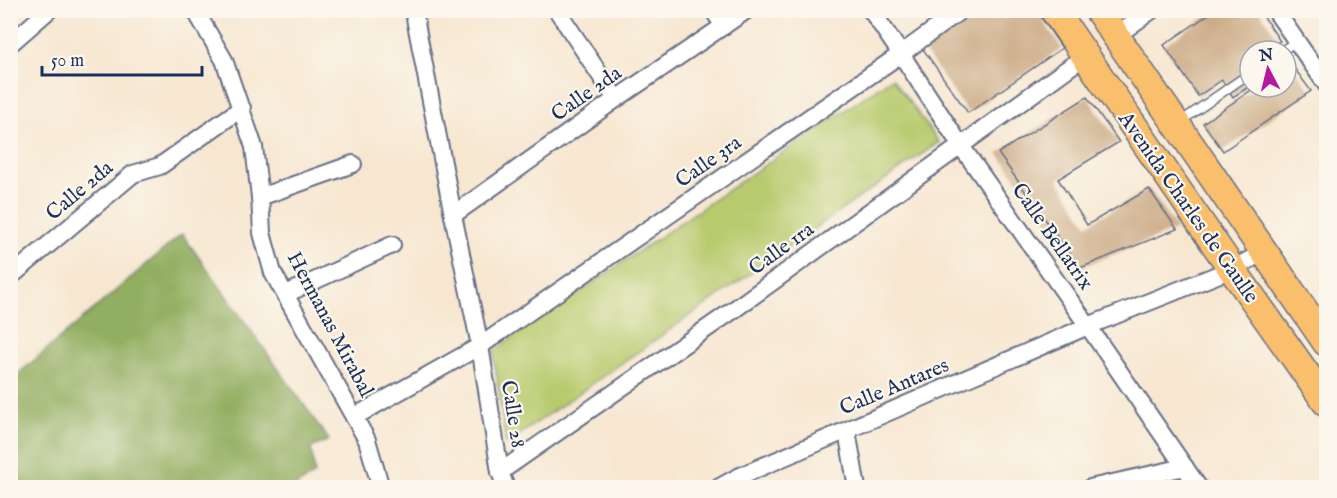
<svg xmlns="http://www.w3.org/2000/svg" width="1337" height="498" viewBox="0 0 1337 498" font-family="'IM FELL English',serif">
<rect width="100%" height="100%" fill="#fbf7ec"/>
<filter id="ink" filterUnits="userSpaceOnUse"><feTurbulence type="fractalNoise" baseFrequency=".0167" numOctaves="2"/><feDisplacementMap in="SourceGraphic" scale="12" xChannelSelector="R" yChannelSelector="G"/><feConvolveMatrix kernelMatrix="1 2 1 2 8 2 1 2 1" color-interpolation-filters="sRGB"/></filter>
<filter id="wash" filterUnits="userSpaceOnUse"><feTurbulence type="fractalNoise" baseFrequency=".008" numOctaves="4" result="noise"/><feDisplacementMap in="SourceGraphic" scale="24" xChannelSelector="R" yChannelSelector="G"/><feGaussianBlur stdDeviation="1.35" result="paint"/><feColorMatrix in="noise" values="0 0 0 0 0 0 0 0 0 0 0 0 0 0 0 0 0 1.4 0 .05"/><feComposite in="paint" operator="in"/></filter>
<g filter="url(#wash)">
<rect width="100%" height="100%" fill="#f7e7d1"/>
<!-- green -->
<polygon fill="#b8ca6d" stroke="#6a7c66" stroke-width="1.5" points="892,78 939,142 506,444 493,351"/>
<!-- forest -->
<polygon fill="#92ae60" stroke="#566e5f" stroke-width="1.5" points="182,234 329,440 311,448 315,474 293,488 11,487 11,380"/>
<g id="blocks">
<!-- building -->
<g fill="#cdad89">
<polygon points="974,10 1036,10 1062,48 968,113 923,49"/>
<polygon points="1215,10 1259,10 1280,41 1264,51 1250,51 1250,61 1247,62 1250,67 1250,86 1233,97 1222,80 1198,96 1164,45"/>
<polygon points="1289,61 1311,91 1223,151 1203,123 1256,87 1286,87 1286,64"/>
<polygon points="1087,97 1119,142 1058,179 1087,225 1149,189 1177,229 1080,268 998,153"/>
</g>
</g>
</g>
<g filter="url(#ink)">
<use href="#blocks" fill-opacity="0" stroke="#686f86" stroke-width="1.5"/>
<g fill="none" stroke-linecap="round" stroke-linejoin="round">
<!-- lane casing -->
<g stroke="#686f86" stroke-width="11">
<g id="lane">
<polyline points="1282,51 1296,41"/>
<polyline points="1180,122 1250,73"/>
</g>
</g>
<!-- street casing -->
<g stroke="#686f86" stroke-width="20">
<g id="street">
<polyline points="195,10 224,60 254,147 260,197 262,233 273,273 367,440 381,488"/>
<polyline points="415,10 415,18 453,215 480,346 500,472 506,488"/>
<polyline points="557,10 616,99"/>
<polyline points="713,10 724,26"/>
<polyline points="871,10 901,54 961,146 1088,326 1199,488"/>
<polyline points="1275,10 1326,84"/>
<polyline points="1116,36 1152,10"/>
<polyline points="10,44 49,10"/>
<polyline points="260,197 353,164"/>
<polyline points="453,215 616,99 747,10"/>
<polyline points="10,277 133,174 160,166 242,108"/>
<polyline points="286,294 392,245"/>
<polyline points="354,417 480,346 901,54 961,10"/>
<polyline points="847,431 857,488"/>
<polyline points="500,472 732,311 1085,56"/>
<polyline points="718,488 738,477 1088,326 1232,269 1264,252"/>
<polyline points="1090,488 1185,467"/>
</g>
</g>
<!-- primary casing -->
<g stroke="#686f86" stroke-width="30">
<g id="primary">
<polyline points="1054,10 1232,269 1326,402"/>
<polyline points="1098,10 1326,342"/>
</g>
</g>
<!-- lane -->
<use href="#lane" stroke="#fff" stroke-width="8"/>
<!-- street -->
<use href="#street" stroke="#fff" stroke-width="16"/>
<!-- primary -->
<use href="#primary" stroke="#f9bf6d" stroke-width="27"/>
</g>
</g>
<g text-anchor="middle" stroke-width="4.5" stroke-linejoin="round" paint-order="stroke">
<!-- street labels -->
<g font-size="21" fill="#1b2f5e" stroke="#fbf7ec">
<text transform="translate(586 93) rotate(-35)" y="7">Calle 2da</text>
<text transform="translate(708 161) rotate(-35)" y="7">Calle 3ra</text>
<text transform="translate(79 190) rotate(-40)" y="7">Calle 2da</text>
<text transform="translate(1189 207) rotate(55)" y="7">Avenida Charles de Gaulle</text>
<text transform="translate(1053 236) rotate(55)" y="7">Calle Bellatrix</text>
<text transform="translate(781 248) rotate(-36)" y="7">Calle 1ra</text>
<text transform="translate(331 324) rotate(62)" y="7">Hermanas Mirabal</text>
<text transform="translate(894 386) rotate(-23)" y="7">Calle Antares</text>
<text transform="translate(514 414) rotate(81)" y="7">Calle 28</text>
</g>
</g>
<!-- margin -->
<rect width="1337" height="498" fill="none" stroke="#fbf7ec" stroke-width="36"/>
<!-- north arrow -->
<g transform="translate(1268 69) rotate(353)"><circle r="28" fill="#fbf7ec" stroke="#a1a7b3" stroke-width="1.5"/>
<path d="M0-4.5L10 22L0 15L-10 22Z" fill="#b5179e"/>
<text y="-9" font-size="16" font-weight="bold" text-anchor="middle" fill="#1b2f5e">N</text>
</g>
<!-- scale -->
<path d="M42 66v9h160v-9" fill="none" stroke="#1b2f5e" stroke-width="3"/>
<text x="51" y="66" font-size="18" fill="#1b2f5e" stroke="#fbf7ec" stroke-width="4.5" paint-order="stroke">50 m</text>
</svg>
